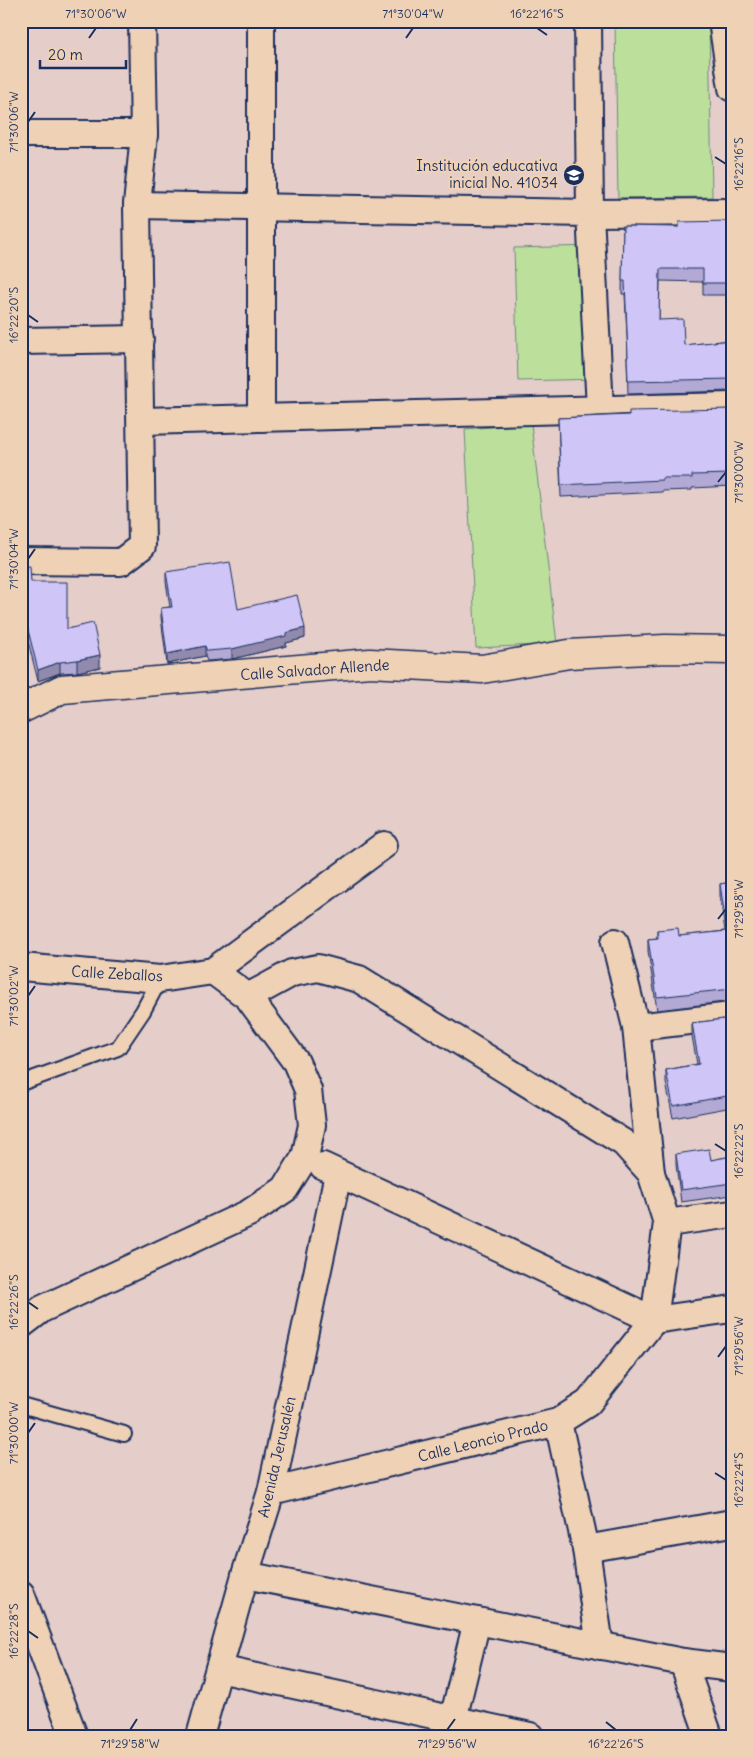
<svg xmlns="http://www.w3.org/2000/svg" width="753" height="1757" viewBox="0 0 753 1757" font-family="Delius,sans-serif">
<rect width="100%" height="100%" fill="#e5cdca"/>
<filter id="ink" filterUnits="userSpaceOnUse"><feTurbulence type="fractalNoise" baseFrequency=".02" numOctaves="2"/><feDisplacementMap in="SourceGraphic" scale="10" xChannelSelector="R" yChannelSelector="G"/><feConvolveMatrix kernelMatrix="1 2 1 2 8 2 1 2 1" color-interpolation-filters="sRGB"/></filter>
<g filter="url(#ink)">
<!-- green -->
<g fill="#bce09b" stroke="#6c887c">
<polygon points="615,21 709,21 712,197 618,198"/>
<polygon points="595,246 599,379 518,381 514,248"/>
<polygon points="531,424 557,644 476,648 465,429"/>
</g>
<g fill="none" stroke-linecap="round" stroke-linejoin="round">
<!-- lane casing -->
<g stroke="#1b2f5e" stroke-width="18">
<g id="lane">
<polyline points="21,1083 118,1048 143,1011 160,979"/>
<polyline points="21,1405 124,1434"/>
</g>
</g>
<!-- street casing -->
<g stroke="#1b2f5e" stroke-width="30">
<g id="street">
<polyline points="261,21 261,418"/>
<polyline points="588,21 590,213 600,409"/>
<polyline points="722,21 732,88"/>
<polyline points="21,134 144,134"/>
<polyline points="137,205 590,213 732,212"/>
<polyline points="21,341 140,339"/>
<polyline points="142,421 732,406"/>
<polyline points="21,561 121,562 142,546 137,205 144,134 142,21"/>
<polyline points="615,942 636,1027 651,1173"/>
<polyline points="21,967 160,979 213,971 384,845"/>
<polyline points="248,997 292,973 318,968 359,979 624,1143 651,1173 667,1223 654,1320 588,1403 558,1422 271,1492"/>
<polyline points="636,1027 732,1016"/>
<polyline points="323,1166 654,1320 732,1309"/>
<polyline points="667,1223 732,1214"/>
<polyline points="21,1325 42,1309 249,1213 285,1189 305,1157 312,1125 308,1090 296,1062 248,997 213,971"/>
<polyline points="558,1422 586,1549 600,1646"/>
<polyline points="586,1549 732,1523"/>
<polyline points="245,1575 683,1662 732,1668"/>
<polyline points="21,1594 74,1736"/>
<polyline points="683,1662 709,1736"/>
<polyline points="219,1669 530,1736"/>
<polyline points="200,1736 245,1575 271,1492 338,1174"/>
<polyline points="449,1736 477,1621"/>
</g>
</g>
<!-- secondary casing -->
<g stroke="#1b2f5e" stroke-width="31">
<polyline id="secondary" points="21,709 62,689 370,663 482,669 569,654 665,649 732,650"/>
</g>
<!-- lane -->
<use href="#lane" stroke="#efd1b6" stroke-width="14"/>
<!-- street -->
<use href="#street" stroke="#efd1b6" stroke-width="26"/>
<!-- secondary -->
<use href="#secondary" stroke="#efd1b6" stroke-width="28"/>
</g>
<!-- wall -->
<g fill="#b2a9d4" stroke="#1b2f5e">
<polygon points="732,221 732,295 703,295 703,282 660,281 659,320 684,345 732,340 732,391 628,394 627,357 628,357 625,294 622,294 623,226 679,227"/>
<polygon points="732,409 732,486 692,488 692,490 662,491 662,492 561,497 558,418"/>
<polygon points="21,567 31,582 67,629 100,667 77,672 60,673 38,681 27,637 21,638"/>
<polygon points="166,572 238,609 305,638 286,643 286,646 232,659 207,661 205,656 167,664 161,618 161,608 170,607 166,582"/>
<polygon points="732,882 732,1001 657,1010 648,951 648,939 657,938 657,930 679,936 725,931 720,896 720,884"/>
<polygon points="732,1018 732,1107 673,1118 666,1083 666,1070 697,1064 692,1036 692,1023"/>
<polygon points="676,1154 711,1160 732,1156 732,1195 681,1202 676,1165"/>
</g>
<!-- shaded-wall -->
<g fill="#918aad" stroke="#1b2f5e">
<polygon points="305,628 305,638 286,643 286,646 232,659 232,649 286,633"/>
<polygon points="205,646 205,656 167,664 167,654"/>
<polygon points="100,655 100,667 77,672 77,660"/>
<polygon points="60,662 60,673 38,681 38,670"/>
</g>
<!-- building -->
<g fill="#cfc5f7" stroke="#1b2f5e">
<polygon points="732,221 732,283 703,283 703,269 660,269 659,320 683,319 684,345 732,340 732,379 628,381 627,357 628,357 625,281 622,281 623,226 679,227 679,222"/>
<polygon points="732,409 732,474 692,475 692,478 662,478 662,480 561,485 558,418 629,415 629,411"/>
<polygon points="230,562 238,609 297,595 305,628 286,633 286,636 232,649 207,651 205,646 167,654 161,608 172,607 166,572"/>
<polygon points="30,566 31,582 67,582 67,629 93,623 100,655 77,660 60,662 38,670 27,626 21,626 21,567"/>
<polygon points="732,882 732,989 657,997 648,939 658,938 657,930 678,928 679,936 727,931 720,884"/>
<polygon points="732,1018 732,1095 673,1106 666,1070 699,1064 692,1023"/>
<polygon points="709,1149 711,1160 732,1156 732,1183 681,1190 676,1154"/>
</g>
</g>
<!-- ticks -->
<path fill="none" stroke="#1b2f5e" stroke-width="2" d="M 537,28 L 547,35M 89,38 L 96,28M 406,38 L 413,28M 28,122 L 35,112M 715,157 L 726,164M 28,315 L 38,322M 718,482 L 726,472M 28,559 L 35,549M 718,919 L 726,909M 28,996 L 35,986M 715,1144 L 726,1151M 28,1302 L 38,1309M 718,1357 L 726,1346M 28,1433 L 35,1423M 715,1473 L 726,1480M 28,1631 L 38,1638M 606,1722 L 616,1730M 130,1730 L 137,1719M 447,1730 L 455,1719"/>
<!-- icons -->
<defs>
<g id="school-disc" transform="scale(1.125)"><circle r="9.5" fill="#1b2f5e" stroke="#efd1b6"/><path d="M0-5L7-2L0 1L-7-2ZM-4 1L0 2.5L4 1V4Q0 6-4 4Z" fill="#fff"/></g>
</defs>
<g fill-rule="evenodd">
<use href="#school-disc" x="574" y="175"/>
</g>
<g text-anchor="middle" stroke-width="4.5" stroke-linejoin="round" paint-order="stroke">
<!-- poi labels -->
<g font-size="15" fill="#1b2f5e" stroke="#efd1b6" text-anchor="end">
<text x="558" y="171">Institución educativa<tspan x="558" dy="17">inicial No. 41034</tspan></text>
</g>
<!-- street labels -->
<g font-size="15" fill="#1b2f5e" stroke="#efd1b6">
<text transform="translate(315 670) rotate(-4)" y="5">Calle Salvador Allende</text>
<text transform="translate(117 974) rotate(3)" y="5">Calle Zeballos</text>
<text transform="translate(483 1441) rotate(-14)" y="5">Calle Leoncio Prado</text>
<text transform="translate(277 1457) rotate(-77)" y="5">Avenida Jerusalén</text>
</g>
</g>
<!-- margin -->
<rect width="753" height="1757" fill="none" stroke="#efd1b6" stroke-width="55"/>
<!-- scale -->
<path d="M40 60v8h86v-8" fill="none" stroke="#1b2f5e" stroke-width="2.5"/>
<text x="48" y="60" font-size="15" fill="#1b2f5e" stroke="#efd1b6" stroke-width="4" paint-order="stroke">20 m</text>
<rect x="28" y="28" width="698" height="1702" fill="none" stroke="#1b2f5e" stroke-width="2"/>
<g font-size="12" text-anchor="middle" fill="#1b2f5e">
<text x="96" y="18">71°30'06"W</text>
<text x="413" y="18">71°30'04"W</text>
<text x="537" y="18">16°22'16"S</text>
<text transform="translate(14 122) rotate(-90)" y="4">71°30'06"W</text>
<text transform="translate(739 164) rotate(-90)" y="4">16°22'16"S</text>
<text transform="translate(14 315) rotate(-90)" y="4">16°22'20"S</text>
<text transform="translate(739 472) rotate(-90)" y="4">71°30'00"W</text>
<text transform="translate(14 559) rotate(-90)" y="4">71°30'04"W</text>
<text transform="translate(739 909) rotate(-90)" y="4">71°29'58"W</text>
<text transform="translate(14 996) rotate(-90)" y="4">71°30'02"W</text>
<text transform="translate(739 1151) rotate(-90)" y="4">16°22'22"S</text>
<text transform="translate(14 1302) rotate(-90)" y="4">16°22'26"S</text>
<text transform="translate(739 1346) rotate(-90)" y="4">71°29'56"W</text>
<text transform="translate(14 1433) rotate(-90)" y="4">71°30'00"W</text>
<text transform="translate(739 1480) rotate(-90)" y="4">16°22'24"S</text>
<text transform="translate(14 1631) rotate(-90)" y="4">16°22'28"S</text>
<text x="130" y="1748">71°29'58"W</text>
<text x="447" y="1748">71°29'56"W</text>
<text x="616" y="1748">16°22'26"S</text>
</g>
</svg>
